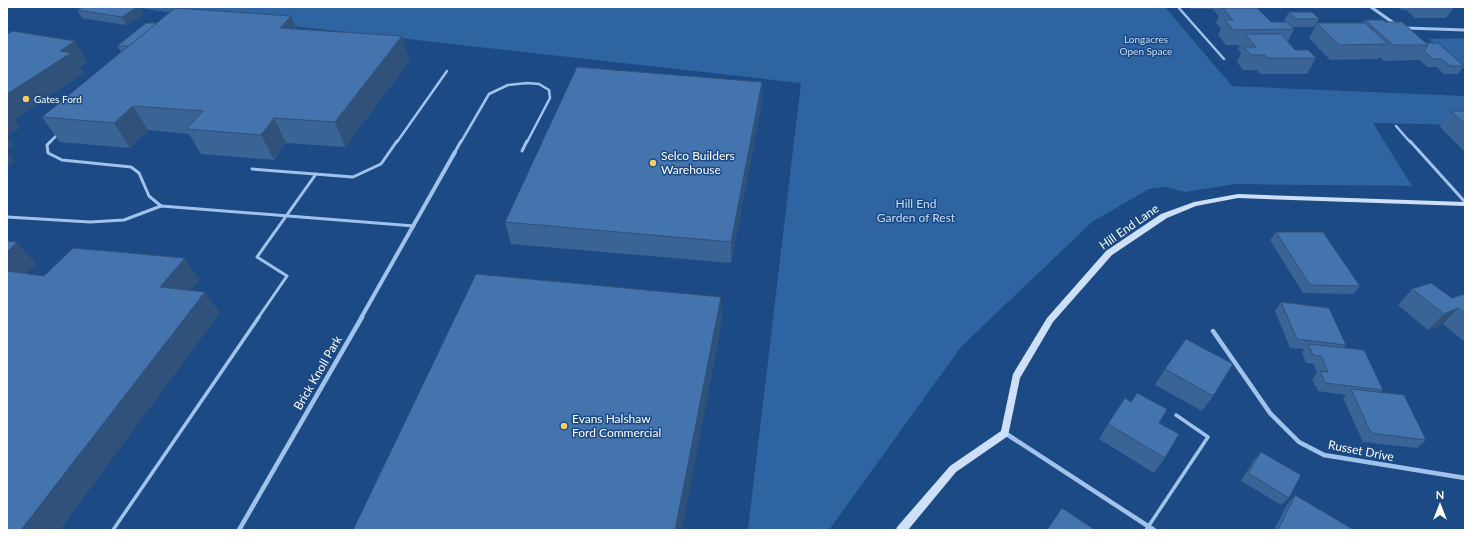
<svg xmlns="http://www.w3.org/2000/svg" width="1472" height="537" viewBox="0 0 1472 537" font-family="Lato,sans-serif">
<rect width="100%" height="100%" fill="#1b4a84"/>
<!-- green -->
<g fill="#2e64a2">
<polygon points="131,7 1165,7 1232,86 1465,96 1465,125 1373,123 1412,186 1235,184 1185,192 1166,187 1149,189 1092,222 961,347 829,530 754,530 748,529 801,83 167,12"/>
<polygon points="1463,38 1465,40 1465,69 1429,39"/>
</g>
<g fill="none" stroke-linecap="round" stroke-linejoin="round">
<!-- lane-far2 -->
<g stroke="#a1c3eb" stroke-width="2.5">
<polyline points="1178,7 1224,59"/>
<polyline points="1396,126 1410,142"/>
<polyline points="50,142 59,133"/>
<polyline points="397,142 447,71"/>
<polyline points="461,142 489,94 508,85 527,83 539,84 549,90 550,98 527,142"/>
</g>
<!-- lane-far1 -->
<g stroke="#a1c3eb" stroke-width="3">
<polyline points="51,141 47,145 48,153 62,160 131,167 139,173 149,196 161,206"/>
<polyline points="1410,141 1465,202"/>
<polyline points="522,151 527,141"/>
<polyline points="455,152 461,141"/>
<polyline points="252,169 353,177 381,164 397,141"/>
<polyline points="7,217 90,222 124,220 161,206 414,226"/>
<polyline points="258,318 287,276 257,257 316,174"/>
</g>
<!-- lane -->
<g stroke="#a1c3eb" stroke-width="3.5">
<polyline points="113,530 259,317"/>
<polyline points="1146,530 1208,437 1176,415"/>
</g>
<!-- street-far2 -->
<g stroke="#a1c3eb" stroke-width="3">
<polyline points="1371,7 1395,24"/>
<polyline points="1405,28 1465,30"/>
</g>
<!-- street-far1 -->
<polyline stroke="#a1c3eb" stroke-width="4" points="361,318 455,152"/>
<!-- street -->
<g stroke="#a1c3eb" stroke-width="4.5">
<polyline points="1213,331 1270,413 1299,442 1324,455 1465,478"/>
<polyline points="1005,433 1154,530"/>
<polyline points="239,530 362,317"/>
</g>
<!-- secondary -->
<polygon fill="#cde0f8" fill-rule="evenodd" points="1238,194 1465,202 1465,206 1238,198 1196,206 1167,218 1112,255 1053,322 1020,378 1008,436 956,472 908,530 896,530 897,527 950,466 1001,431 1013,374 1047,318 1106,251 1161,214 1194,202"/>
</g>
<!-- wall -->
<g fill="#3a6495">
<polygon points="1190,7 1243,7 1271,22 1286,22 1284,20 1289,12 1319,19 1314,27 1292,27 1294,29 1288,41 1295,50 1316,58 1307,74 1260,74 1257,70 1243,70 1237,62 1241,53 1238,49 1240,45 1226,45 1218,35 1221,29 1216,23 1219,16 1213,10 1214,9 1191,9"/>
<polygon points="1399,7 1454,7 1446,18 1415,18 1406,10 1402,10"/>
<polygon points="77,10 144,14 126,25 82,18"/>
<polygon points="291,16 297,29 410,60 345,147 286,143 274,160 201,154 189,134 148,130 130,148 60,142 42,117 121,52 117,46 157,23"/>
<polygon points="1365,20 1386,22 1427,43 1464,66 1458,74 1444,74 1437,67 1427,67 1419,59 1418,60 1383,61 1380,57 1378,59 1330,60 1309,38 1317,23 1363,23"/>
<polygon points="762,102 731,263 511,244 505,222"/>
<polygon points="1451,111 1465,111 1465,152 1440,127"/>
<polygon points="1276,232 1360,286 1353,294 1303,293 1270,240"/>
<polygon points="1412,289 1452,298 1465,294 1465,342 1443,324 1428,330 1398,305"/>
<polygon points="1281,302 1346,345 1344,348 1383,390 1380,393 1426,440 1417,448 1363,442 1343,398 1346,395 1318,391 1312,379 1317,373 1314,364 1306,363 1302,352 1304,349 1290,348 1275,311"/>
<polygon points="1165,369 1213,396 1202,411 1155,385"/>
<polygon points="1159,423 1165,458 1154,473 1099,439 1108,424"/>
<polygon points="1261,452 1289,498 1281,505 1241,481 1254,460"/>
<polygon points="1295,495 1354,530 1274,530 1288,503"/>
</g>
<!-- shaded-wall -->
<g fill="#305179">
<polygon points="137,7 140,7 144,14 126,25 122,17"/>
<polygon points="291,16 301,40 280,28"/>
<polygon points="402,36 410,60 345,147 335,122"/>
<polygon points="75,41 88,62 80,67 84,73 15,120 20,128 7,137 14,145 7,150 7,94 60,51"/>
<polygon points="762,82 762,102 731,263 731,242"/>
<polygon points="133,106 148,130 130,148 114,123"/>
<polygon points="274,118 286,143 274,160 261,135"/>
<polygon points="7,151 15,161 7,168"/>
<polygon points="17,242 36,264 10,290 7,287 7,252"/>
<polygon points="185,258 200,280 176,308 160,287"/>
<polygon points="205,292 220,313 60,530 21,530"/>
<polygon points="721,297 722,322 682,530 675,530"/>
<polygon points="1458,308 1443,324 1428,330 1444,314"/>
</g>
<!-- building -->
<g fill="#4474ad" stroke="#305179">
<polygon points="83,7 137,7 122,17 77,10"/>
<polygon points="1221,7 1243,7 1243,8 1222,8"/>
<polygon points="175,8 291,16 280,28 402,36 335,122 274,118 261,135 186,129 203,111 133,106 114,123 42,117"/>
<polygon points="1223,8 1257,8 1271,22 1287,22 1294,29 1233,30 1225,20 1233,20"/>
<polygon points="1289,12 1312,12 1319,19 1296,19"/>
<polygon points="1365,20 1383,20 1386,22 1402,22 1428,45 1393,45"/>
<polygon points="146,23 157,23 129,46 117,46"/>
<polygon points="1317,23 1365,23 1388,44 1339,45"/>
<polygon points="13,31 75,41 60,51 71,53 7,94 7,34"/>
<polygon points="1245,34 1281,34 1295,50 1308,50 1316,58 1268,58 1265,55 1251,55 1244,47 1256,47"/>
<polygon points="1427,43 1438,43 1464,66 1450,66 1442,59 1433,59 1424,51 1428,45"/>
<polygon points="577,67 762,82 731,242 505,222"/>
<polygon points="1451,111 1465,111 1465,124"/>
<polygon points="1276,232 1323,232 1360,286 1310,285"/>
<polygon points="7,241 17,242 7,252"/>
<polygon points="73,248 185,258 160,287 205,292 21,530 7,530 7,271 44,276"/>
<polygon points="476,274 721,297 675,530 353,530"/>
<polygon points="1431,283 1452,298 1465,294 1465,313 1458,308 1444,314 1412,289"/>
<polygon points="1281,302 1329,308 1346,345 1297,339"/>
<polygon points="1186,339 1233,364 1213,396 1165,369"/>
<polygon points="1308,344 1364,350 1383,390 1325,383 1320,371 1328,372 1321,356 1313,355"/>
<polygon points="1351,389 1404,395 1426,440 1371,433"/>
<polygon points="1137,393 1167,409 1159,423 1179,434 1165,458 1108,424 1125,398 1131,402"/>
<polygon points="1261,452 1301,475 1289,498 1248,473"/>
<polygon points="1295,495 1354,530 1278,530"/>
<polygon points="1062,508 1095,530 1047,530"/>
</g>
<!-- markers -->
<g fill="#fccc5e" stroke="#1b4a84" stroke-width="1.5">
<circle cx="26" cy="99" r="4"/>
<circle cx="653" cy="163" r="4"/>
<circle cx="564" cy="426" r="4"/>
</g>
<g text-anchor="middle" stroke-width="3" stroke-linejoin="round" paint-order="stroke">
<!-- far-park labels -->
<g font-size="10" fill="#c6ddf8" stroke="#1b4a84">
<text x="1146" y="43">Longacres<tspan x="1146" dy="12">Open Space</tspan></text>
</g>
<!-- far-poi labels -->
<g font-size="10" fill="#fff" stroke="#1b4a84" text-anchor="start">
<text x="34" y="103">Gates Ford</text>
</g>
<!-- poi labels -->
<g font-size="12" fill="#fff" stroke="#1b4a84" text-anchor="start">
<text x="661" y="160">Selco Builders<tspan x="661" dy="14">Warehouse</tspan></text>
<text x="572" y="423">Evans Halshaw<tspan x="572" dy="14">Ford Commercial</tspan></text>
</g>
<!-- park labels -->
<g font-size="12" fill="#c6ddf8" stroke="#1b4a84">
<text x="916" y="208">Hill End<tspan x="916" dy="14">Garden of Rest</tspan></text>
</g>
<!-- street labels -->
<g font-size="12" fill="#fff" stroke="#1b4a84">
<text transform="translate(1129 227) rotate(-35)" y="4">Hill End Lane</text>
<text transform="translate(318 373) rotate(-60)" y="4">Brick Knoll Park</text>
<text transform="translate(1361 451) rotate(11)" y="4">Russet Drive</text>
</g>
</g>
<!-- border -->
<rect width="1472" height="537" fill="none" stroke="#ffffff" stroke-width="16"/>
<!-- north arrow -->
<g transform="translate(1440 505)" stroke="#1b4a84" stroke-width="3" paint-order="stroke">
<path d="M0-3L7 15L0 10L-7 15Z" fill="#ffffff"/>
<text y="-6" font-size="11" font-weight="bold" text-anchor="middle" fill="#ffffff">N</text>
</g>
</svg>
